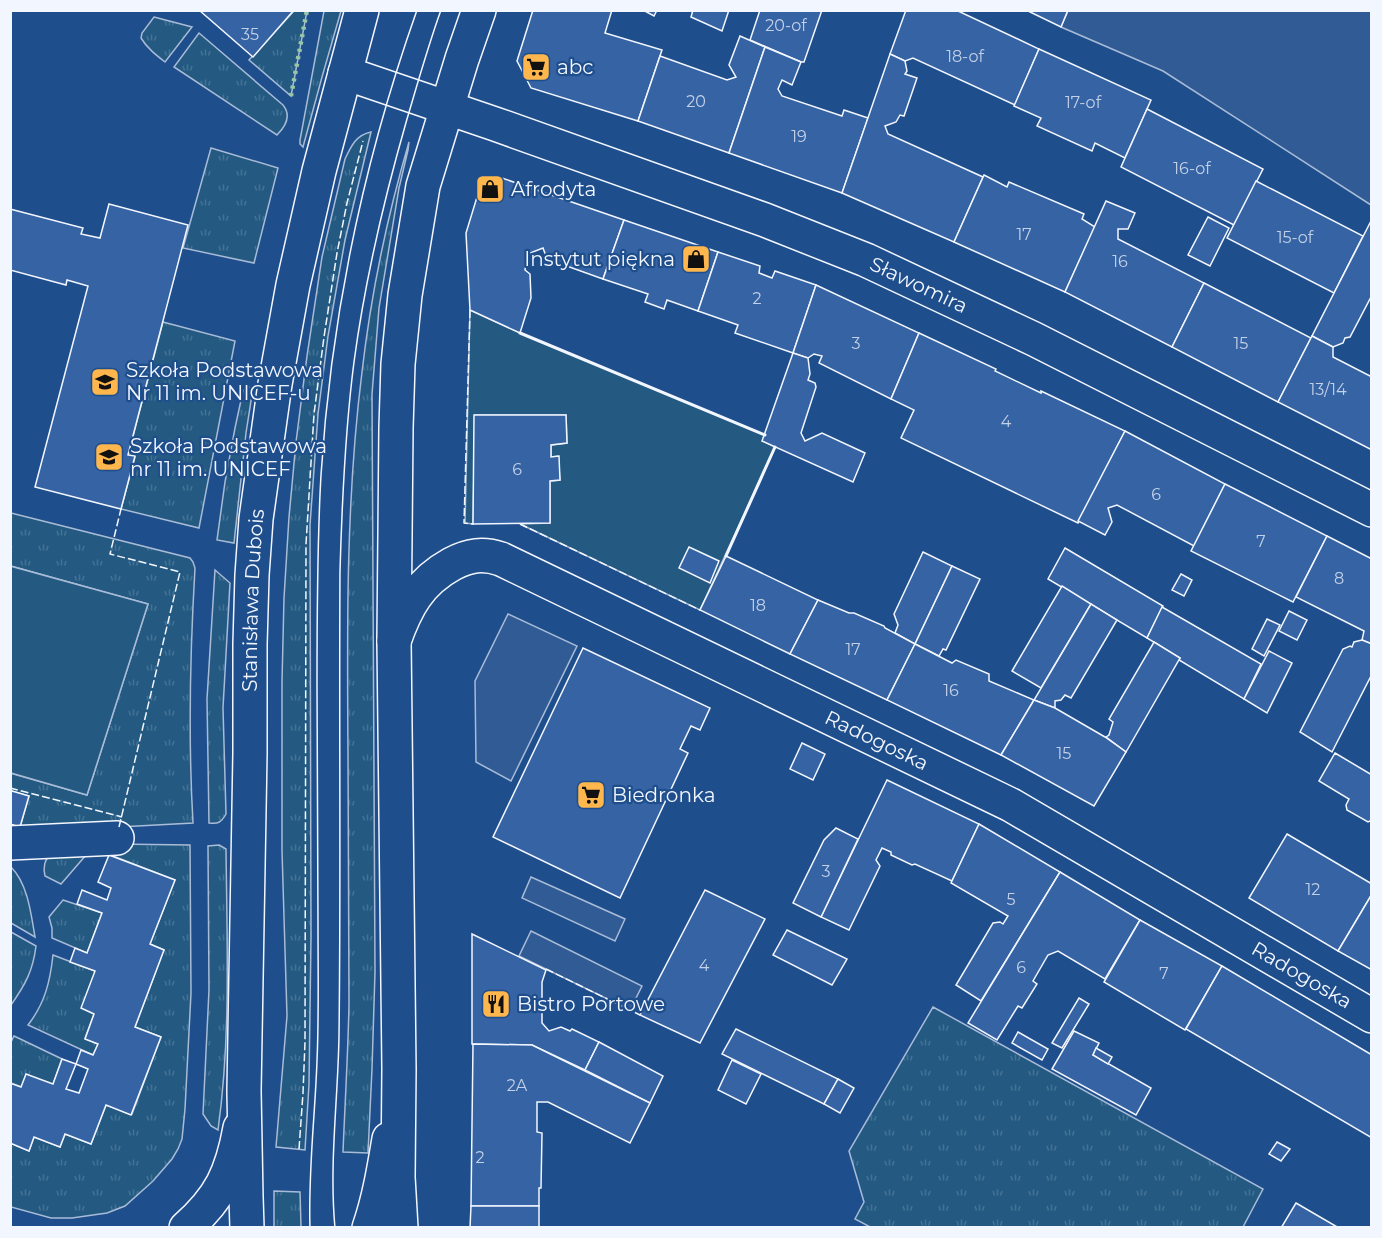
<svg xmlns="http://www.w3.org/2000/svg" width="1382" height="1238" viewBox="0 0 1382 1238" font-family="Montserrat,sans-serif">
<defs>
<pattern id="grass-tufts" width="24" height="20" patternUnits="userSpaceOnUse" patternTransform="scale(1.5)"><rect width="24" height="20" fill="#245a82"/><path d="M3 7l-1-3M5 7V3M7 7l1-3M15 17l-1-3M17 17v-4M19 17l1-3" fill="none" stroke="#447295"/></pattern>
</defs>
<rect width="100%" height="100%" fill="#1f4e8c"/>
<!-- grass -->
<g fill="url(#grass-tufts)" stroke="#a8bbd7" stroke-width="1.5">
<polygon points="294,11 307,11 291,96 249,60"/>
<polygon points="324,11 341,11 322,77 303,147 300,144 300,140"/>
<path d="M 154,17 L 192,27 L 165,62 C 156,55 147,48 141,38 L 142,33 Z"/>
<path d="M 199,33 L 283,105 C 292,116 285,127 277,135 L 174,67 Z"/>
<path d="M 371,132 L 345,240 L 328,336 L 318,414 L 310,525 L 311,937 L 309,1084 L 305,1150 L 276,1147 L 287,1016 L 282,851 L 282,681 L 284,598 L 289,517 L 296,442 L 307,356 L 322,257 L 345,159 C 351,146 356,135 371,132 Z"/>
<path d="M 409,142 L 408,150 L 399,188 L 379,308 L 372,394 L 375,972 L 372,1069 L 368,1153 L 343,1152 C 345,1103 348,1054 349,1004 C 349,921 348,838 348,754 C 347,627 346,498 362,372 C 371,294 387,217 409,142 Z"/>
<polygon points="211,148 278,168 254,263 183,248"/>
<polygon points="163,322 235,341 199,528 121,509 135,457 128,455"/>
<polygon points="248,387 253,388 246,433 234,543 217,540 225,482 235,428 243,391"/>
<path d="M 11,513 L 190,558 L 193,562 L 195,568 C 190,653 188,738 193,823 L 119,827 L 20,827 L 29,796 L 12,791 L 11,792 L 10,773 L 87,795 L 148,604 L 11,566 Z"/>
<path d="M 215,570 L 230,583 L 223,708 L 226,814 C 221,823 218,824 209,823 L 207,699 Z"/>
<polygon points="115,844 190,845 191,993 185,1109 182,1139 178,1149 172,1159 153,1181 125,1206 107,1213 72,1218 51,1218 11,1207 10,1143 29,1151 34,1137 60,1147 65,1134 91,1144 106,1105 132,1114 161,1037 135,1027 164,950 150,944 175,880 113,856"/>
<path d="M 219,845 L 226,849 C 227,942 231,1037 218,1130 L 211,1126 L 203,1114 L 209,990 L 208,846 Z"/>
<path d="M 93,847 L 61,884 L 45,876 C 43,869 44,858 52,854 C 58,851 84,849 93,847 Z"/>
<path d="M 11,867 C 28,884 31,914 35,937 L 11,923 Z"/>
<polygon points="63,900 102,913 87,953 52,938 52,928 49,917"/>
<path d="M 11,932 L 36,946 C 33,971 25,985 11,1005 Z"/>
<path d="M 53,955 L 95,971 L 94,1014 L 85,1038 L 98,1044 L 93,1055 L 28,1025 C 45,1003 50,982 53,955 Z"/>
<polygon points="933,1007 1263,1189 1243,1227 872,1228 855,1219 864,1202 849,1151"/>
<polygon points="14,1036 62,1059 53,1084 21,1087 11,1083 10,1044"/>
<polygon points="274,1191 300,1192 301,1227 274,1227"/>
</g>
<!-- green -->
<g fill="#245a82" stroke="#a8bbd7" stroke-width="1.5">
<polygon points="470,310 520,333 765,435 763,441 775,447 700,610 520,524 550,523 550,481 560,480 558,456 551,457 551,445 567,443 566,415 475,415 473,524 465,523"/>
<polygon points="10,566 148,604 87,795 11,773"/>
</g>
<!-- parking -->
<g fill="#305b95" stroke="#a8bbd7" stroke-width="1.5">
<polygon points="1068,11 1371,11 1371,205 1163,71 1061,27"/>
<polygon points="508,614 577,646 511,781 476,762 475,681"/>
<polygon points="531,877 625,919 615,941 522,898"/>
<polygon points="531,931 642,986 630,1010 519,956"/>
</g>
<!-- building -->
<g fill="#3563a3" stroke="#f2f6ff" stroke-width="1.5">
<polygon points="199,10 294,10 253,57"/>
<polygon points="533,10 612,10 605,33 662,50 638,121 531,88 517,61"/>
<polygon points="643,10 657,10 654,16"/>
<polygon points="693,10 729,10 722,31 691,17"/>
<polygon points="760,10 822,10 804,62 801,62 750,40"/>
<polygon points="906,10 956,10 1039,49 1015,105 913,58 905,61 890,54"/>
<polygon points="1026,10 1068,10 1061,27"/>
<polygon points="740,36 765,47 729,153 638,121 660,56 727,80 736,77 729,65"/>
<polygon points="765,47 801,62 792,85 782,80 778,89 782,96 842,116 844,110 868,118 842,193 729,153"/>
<polygon points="1039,49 1151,100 1125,158 1095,143 1092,151 1037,126 1041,118 1014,106"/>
<polygon points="890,54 905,61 907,71 905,74 917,78 904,116 900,115 896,122 885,126 888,134 983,177 954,242 842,193"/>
<polygon points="1147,109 1263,169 1234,225 1121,167"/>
<polygon points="984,175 1007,187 1009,182 1084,214 1082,219 1095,227 1065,292 954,242"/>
<polygon points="496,176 624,220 603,279 547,259 543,248 530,253 527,260 525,270 530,274 531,298 520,333 470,310 466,233 481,184"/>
<polygon points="1256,181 1363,236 1334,293 1227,238"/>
<polygon points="1106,201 1135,213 1128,229 1118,229 1118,239 1204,283 1172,347 1065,292"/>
<polygon points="109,204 188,225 128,455 135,456 121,509 35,487 88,286 67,280 66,285 10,270 10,209 83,228 81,234 100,238"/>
<polygon points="1208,217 1229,228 1210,266 1188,255"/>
<polygon points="1372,219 1372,295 1350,337 1345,338 1343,343 1333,347 1312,336"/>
<polygon points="624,220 718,252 698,311 667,300 664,309 645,302 648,294 603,279"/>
<polygon points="718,252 760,266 759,273 772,278 775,271 816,285 793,353 735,333 738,325 698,311"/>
<polygon points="1204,283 1311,338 1278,402 1172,347"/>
<polygon points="816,285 919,333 891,399 819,363 822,356 814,354 808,358 793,353"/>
<polygon points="919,333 996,369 995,371 1041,393 1041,391 1125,431 1078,523 901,438 914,410 891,399"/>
<polygon points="1312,336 1333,347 1333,357 1372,377 1372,450 1278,402"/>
<polygon points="793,353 808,358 810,374 808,380 815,383 816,387 801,433 805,441 822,433 865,453 853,482 762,441"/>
<polygon points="474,415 566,415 567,443 551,445 551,457 559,456 560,480 550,481 550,523 473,524"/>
<polygon points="1125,431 1225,484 1194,546 1117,505 1108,508 1112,522 1105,535 1078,521"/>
<polygon points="1225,484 1327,536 1293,602 1191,551"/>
<polygon points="1327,536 1372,559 1372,644 1362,640 1364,631 1296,597"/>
<polygon points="689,547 719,561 710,583 679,568"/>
<polygon points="1065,548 1163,606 1147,638 1048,579"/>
<polygon points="923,552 952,566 915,644 895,633 898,625 894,614"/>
<polygon points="726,556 818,600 790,654 700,610"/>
<polygon points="952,566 980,579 946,650 943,649 939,656 915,644"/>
<polygon points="1181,574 1192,580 1184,596 1172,590"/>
<polygon points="1062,586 1091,604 1041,688 1012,671"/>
<polygon points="818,600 849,613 854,613 884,626 885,628 915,644 887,700 790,654"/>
<polygon points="1091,604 1117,620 1071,698 1065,695 1061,700 1055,701 1055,708 1034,700"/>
<polygon points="1162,607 1261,664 1244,699 1179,660 1180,658 1147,638"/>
<polygon points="1289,611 1307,620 1297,640 1279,631"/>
<polygon points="1267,619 1280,625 1264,656 1252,649"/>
<polygon points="1362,640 1372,644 1372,674 1332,752 1300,732 1343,649 1350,646 1352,647 1354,642"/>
<polygon points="1154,642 1180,658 1126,752 1106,737 1109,735 1113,722 1109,719"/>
<polygon points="915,644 952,663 956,660 989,674 989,681 1034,700 1001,755 887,700"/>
<polygon points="583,648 710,708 700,730 691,726 680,749 688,753 620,898 493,837"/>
<polygon points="1269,651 1292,663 1267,713 1244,699"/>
<polygon points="1034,700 1055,708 1105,737 1126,752 1094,806 1001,755"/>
<polygon points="802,743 825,754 813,780 790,769"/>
<polygon points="1335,753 1372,775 1372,820 1368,822 1347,810 1346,805 1349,799 1319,781"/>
<polygon points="887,780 979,824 952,881 915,864 912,865 891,855 891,852 882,848 876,860 880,866 849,930 821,917"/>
<polygon points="12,791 29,796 20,827 10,824 10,795"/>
<polygon points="979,824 1060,872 981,1001 956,985 993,923 1000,922 1003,924 1008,916 951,883"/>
<polygon points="836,828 858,839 821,917 793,903 824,840"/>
<polygon points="1287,834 1372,884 1372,894 1338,951 1249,898"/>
<polygon points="109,855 175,880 150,944 164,950 135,1027 161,1037 131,1115 106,1105 91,1144 65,1134 60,1147 34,1137 29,1151 10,1143 10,1083 21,1087 26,1074 53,1084 62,1059 76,1064 66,1089 79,1093 88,1069 76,1064 81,1050 93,1055 98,1044 85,1039 94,1014 81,1008 95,971 70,962 75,948 87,953 102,913 77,904 82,890 107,900 111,888 98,882"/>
<polygon points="1060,872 1140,920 1105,979 1058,951 1048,955 1033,981 1037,984 1022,1008 1018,1006 997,1040 968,1023"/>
<polygon points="705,890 765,919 700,1043 640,1015"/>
<polygon points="1372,894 1372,970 1338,951"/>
<polygon points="1140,920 1222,966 1185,1030 1104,982"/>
<polygon points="787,930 847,959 832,985 773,955"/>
<polygon points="472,934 546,970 542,982 542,1023 549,1031 561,1027 570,1031 572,1029 599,1042 585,1070 532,1045 472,1044"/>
<polygon points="1222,966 1372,1055 1372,1138 1186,1029"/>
<polygon points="1079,998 1089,1004 1062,1048 1052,1043"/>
<polygon points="736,1029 838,1079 824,1104 722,1054"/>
<polygon points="1074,1031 1099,1043 1093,1055 1151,1088 1136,1115 1052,1069"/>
<polygon points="1018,1032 1048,1049 1042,1060 1012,1043"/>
<polygon points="599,1042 663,1076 650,1103 585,1070"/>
<polygon points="473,1044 532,1045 650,1103 630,1143 548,1102 537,1102 537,1132 542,1133 541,1188 539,1188 539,1206 471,1206"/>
<polygon points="1096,1048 1112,1057 1108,1064 1093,1055"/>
<polygon points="732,1060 761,1074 746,1104 718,1090"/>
<polygon points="838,1079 854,1088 840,1113 824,1104"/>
<polygon points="1277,1142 1290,1149 1281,1161 1269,1154"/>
<polygon points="1296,1203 1339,1228 1281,1228"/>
<polygon points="471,1206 539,1206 539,1228 470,1228"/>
</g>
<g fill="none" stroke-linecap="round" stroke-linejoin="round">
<!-- minor casing -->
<g stroke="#f2f6ff" stroke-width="36">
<g id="minor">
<path id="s1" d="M 345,73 L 495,124 L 765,220 L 866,260 L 1034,339 L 1372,510"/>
<path id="s2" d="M 394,641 C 406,607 419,582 452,564 C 469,555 483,553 501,559 L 1011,805 L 1372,1016"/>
<polyline points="10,843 117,838"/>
<path d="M 186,1228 C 220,1198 232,1173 240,1128"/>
<path d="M 369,1228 C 379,1199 384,1169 389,1139"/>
</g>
</g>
<!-- tertiary casing -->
<g stroke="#f2f6ff" stroke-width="36">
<g id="tertiary">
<path id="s3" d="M 247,1228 L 246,1197 L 244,1091 L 250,753 L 250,644 L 252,575 L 256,519 L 275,384 L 293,285 L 319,171 L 362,10"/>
<polyline points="401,1228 398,1177 399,1069 394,641 396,428 398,364 405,295 423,186 462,59 479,10"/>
</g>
</g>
<!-- minor -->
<use href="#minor" stroke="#1f4e8c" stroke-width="33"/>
<!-- tertiary -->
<use href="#tertiary" stroke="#1f4e8c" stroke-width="33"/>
<!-- tram -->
<g stroke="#f2f6ff" stroke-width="1.5">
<path d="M 310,1228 C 308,1172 315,1117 317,1061 C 319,1016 318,970 318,925 C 318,845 317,765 317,684 C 317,614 317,544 321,475 C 331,316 364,160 417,10"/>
<path d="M 335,1228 C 329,1164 338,1100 339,1036 C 341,881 339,726 340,571 C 342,501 345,431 354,362 C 365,280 384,199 407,119 C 418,82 428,46 441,10"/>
</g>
<!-- hedge -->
<polyline stroke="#97c8a6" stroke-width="4.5" stroke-dasharray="3 4.5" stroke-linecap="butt" points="291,96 307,10"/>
<!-- fence -->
<g stroke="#f2f6ff" stroke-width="1.5" stroke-dasharray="8 3" stroke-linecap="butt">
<polyline points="470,310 464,523 473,524"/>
<polyline points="520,524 700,610"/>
<polyline points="10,788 122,817"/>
<polyline points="119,827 180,572 110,554 121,509"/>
<polyline points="546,969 640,1015"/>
<polyline points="299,1149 303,1093 305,1042 306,544 314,414 324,337 337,253 347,203 363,141"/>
</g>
<!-- wall -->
<g stroke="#f2f6ff" stroke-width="3">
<polyline points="520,333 765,435"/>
<polyline points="726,556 775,447"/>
</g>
</g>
<!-- icons -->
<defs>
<g id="supermarket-square" transform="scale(1.5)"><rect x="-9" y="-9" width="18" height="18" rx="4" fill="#ffb74d" stroke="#1f4e8c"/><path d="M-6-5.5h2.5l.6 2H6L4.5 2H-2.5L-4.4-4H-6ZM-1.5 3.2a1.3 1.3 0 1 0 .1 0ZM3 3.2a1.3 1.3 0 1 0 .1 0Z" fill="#111"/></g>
<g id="shop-square" transform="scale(1.5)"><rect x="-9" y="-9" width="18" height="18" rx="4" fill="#ffb74d" stroke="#1f4e8c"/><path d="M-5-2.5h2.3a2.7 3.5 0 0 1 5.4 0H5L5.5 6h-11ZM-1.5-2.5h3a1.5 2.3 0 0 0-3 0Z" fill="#111"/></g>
<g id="school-square" transform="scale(1.5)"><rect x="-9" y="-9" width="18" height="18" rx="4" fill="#ffb74d" stroke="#1f4e8c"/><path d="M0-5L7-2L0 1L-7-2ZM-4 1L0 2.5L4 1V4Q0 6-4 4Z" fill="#111"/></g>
<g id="restaurant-square" transform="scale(1.5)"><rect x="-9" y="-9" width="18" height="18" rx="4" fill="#ffb74d" stroke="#1f4e8c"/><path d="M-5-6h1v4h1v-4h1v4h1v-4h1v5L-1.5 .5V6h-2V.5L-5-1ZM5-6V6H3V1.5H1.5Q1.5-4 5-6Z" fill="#111"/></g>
</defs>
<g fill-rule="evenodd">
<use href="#supermarket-square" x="536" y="67"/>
<use href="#shop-square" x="490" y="189"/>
<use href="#shop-square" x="696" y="259"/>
<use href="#school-square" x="105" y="382"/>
<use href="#school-square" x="109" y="457"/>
<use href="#supermarket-square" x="591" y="795"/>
<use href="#restaurant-square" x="496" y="1004"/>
</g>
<g text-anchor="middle" stroke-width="4.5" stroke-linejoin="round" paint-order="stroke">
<!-- number labels -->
<g font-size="16" fill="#c3d1e8">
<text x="786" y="31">20-of</text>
<text x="250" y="40">35</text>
<text x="965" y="62">18-of</text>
<text x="696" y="107">20</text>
<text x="1083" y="108">17-of</text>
<text x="799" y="142">19</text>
<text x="1192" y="174">16-of</text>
<text x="1024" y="240">17</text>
<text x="1295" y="243">15-of</text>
<text x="1120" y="267">16</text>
<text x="757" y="304">2</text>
<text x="856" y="349">3</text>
<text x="1241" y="349">15</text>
<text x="1328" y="395">13/14</text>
<text x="1006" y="427">4</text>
<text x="517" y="475">6</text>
<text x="1156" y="500">6</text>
<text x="1261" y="547">7</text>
<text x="1339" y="584">8</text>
<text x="758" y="611">18</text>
<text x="853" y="655">17</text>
<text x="951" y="696">16</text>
<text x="1064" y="759">15</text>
<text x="826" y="877">3</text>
<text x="1313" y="895">12</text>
<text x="1011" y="905">5</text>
<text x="704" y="971">4</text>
<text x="1021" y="973">6</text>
<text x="1164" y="979">7</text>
<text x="517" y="1091">2A</text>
<text x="480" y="1163">2</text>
</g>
<!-- poi labels -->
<g font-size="20" fill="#f2f6ff" stroke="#1f4e8c" text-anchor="start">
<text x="557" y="74">abc</text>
<text x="511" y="196">Afrodyta</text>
<text x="675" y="266" text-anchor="end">Instytut piękna</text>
<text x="126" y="377">Szkoła Podstawowa<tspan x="126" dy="23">Nr 11 im. UNICEF-u</tspan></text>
<text x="130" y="453">Szkoła Podstawowa<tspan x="130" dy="23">nr 11 im. UNICEF</tspan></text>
<text x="612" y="802">Biedronka</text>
<text x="517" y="1011">Bistro Portowe</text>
</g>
<!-- street labels -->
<g font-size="20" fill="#f2f6ff" stroke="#1f4e8c">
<text dy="7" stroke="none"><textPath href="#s1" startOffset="612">Sławomira</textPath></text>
<text dy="7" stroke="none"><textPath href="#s3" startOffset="628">Stanisława Dubois</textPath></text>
<text dy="7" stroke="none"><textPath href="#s2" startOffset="567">Radogoska</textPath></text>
<text dy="7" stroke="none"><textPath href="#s2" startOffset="1053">Radogoska</textPath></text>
</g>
</g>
<!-- border -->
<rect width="1382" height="1238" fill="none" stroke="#f2f6ff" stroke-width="24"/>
</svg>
